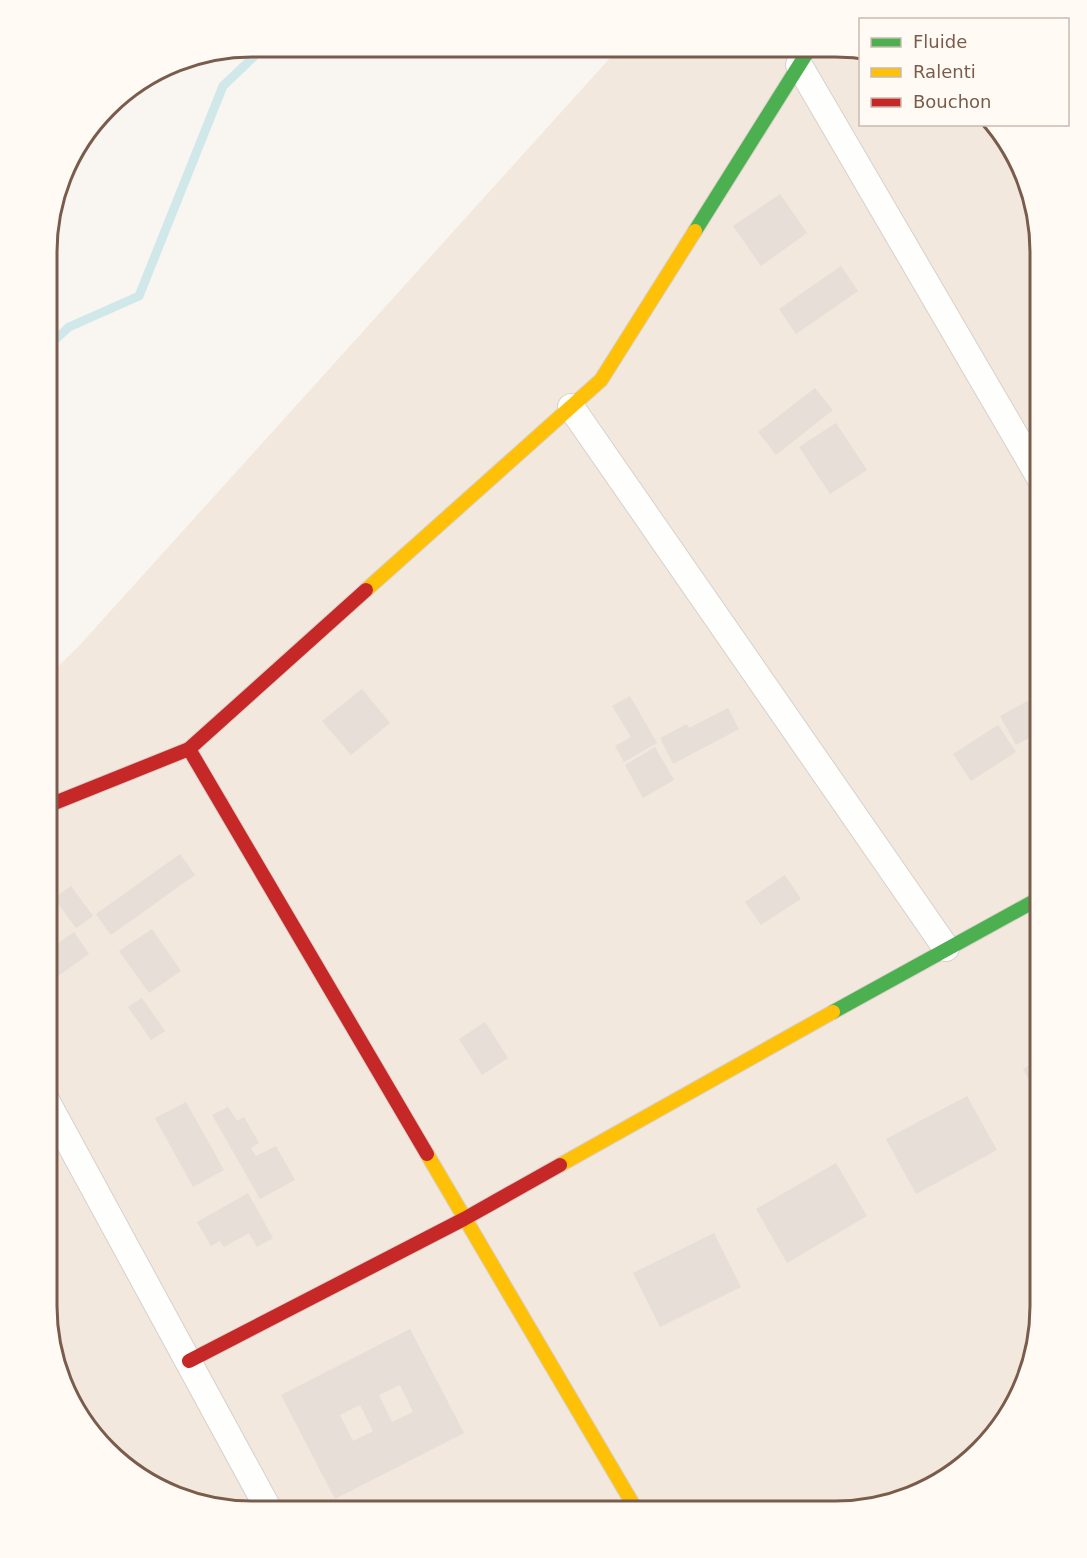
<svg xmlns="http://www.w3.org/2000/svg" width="1087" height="1558" viewBox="0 0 1087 1558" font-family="'DejaVu Sans',sans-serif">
<rect width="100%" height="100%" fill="#f9f5f0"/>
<!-- residential -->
<polygon fill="#f2e8de" points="619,48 860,48 860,124 989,125 1019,161 1040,251 1040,1320 1006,1421 926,1490 836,1511 225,1510 137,1477 68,1397 47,1307 48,676 78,647"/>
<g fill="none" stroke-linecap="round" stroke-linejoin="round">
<!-- stream -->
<polyline stroke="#d0e8ea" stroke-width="9" points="48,346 69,327 139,296 223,86 264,47"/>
</g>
<!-- building -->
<g fill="#e6ded7" fill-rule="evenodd">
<polygon points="780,194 807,233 761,266 733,226"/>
<polygon points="841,266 858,291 796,334 779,309"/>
<polygon points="815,388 833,410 776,455 758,432"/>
<polygon points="836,423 867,470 830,494 799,447"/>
<polygon points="362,689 390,723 351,755 322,721"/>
<polygon points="1040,694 1040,732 1016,745 1000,716"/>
<polygon points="630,696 657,743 624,762 615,746 631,737 612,706"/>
<polygon points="728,708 739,729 673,764 660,738 687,724 689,728"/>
<polygon points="998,725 1016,752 971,781 953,754"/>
<polygon points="655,747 674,780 643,798 625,765"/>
<polygon points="180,854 195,875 111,935 96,914"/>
<polygon points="785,875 801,899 761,925 745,902"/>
<polygon points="71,886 93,916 76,928 54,898"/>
<polygon points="152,929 181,971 149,993 119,951"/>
<polygon points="74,932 89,954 48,983 47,951"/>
<polygon points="142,998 165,1031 151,1040 128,1007"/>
<polygon points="485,1022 508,1058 482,1075 459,1039"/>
<polygon points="1040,1059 1040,1099 1023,1069"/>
<polygon points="967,1096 997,1150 916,1194 886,1139"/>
<polygon points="186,1102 224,1170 193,1187 155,1118"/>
<polygon points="228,1107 237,1121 244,1117 259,1143 251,1148 256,1156 276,1146 295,1180 260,1199 212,1115"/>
<polygon points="836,1163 867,1216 787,1263 756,1209"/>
<polygon points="248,1193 273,1238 257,1247 249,1233 224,1247 220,1241 211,1246 197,1222"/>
<polygon points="714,1233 741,1287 660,1327 633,1273"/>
<path d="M 410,1329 L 464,1433 L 335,1499 L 281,1395 ZM 400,1385 L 413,1412 L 392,1422 L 379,1395 ZM 360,1405 L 373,1431 L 353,1441 L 340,1415 Z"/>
</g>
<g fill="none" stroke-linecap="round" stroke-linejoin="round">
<!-- street casing -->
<g stroke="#d7d1cb" stroke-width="28">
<g id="street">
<polyline points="799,65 1040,478"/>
<polyline points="571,407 946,948"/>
<polyline points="47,1102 269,1510"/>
</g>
</g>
<!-- fast casing -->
<g stroke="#d9d2cb" stroke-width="16">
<g id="fast">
<polyline points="695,231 810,48"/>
<polyline points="833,1012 1040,898"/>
</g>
</g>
<!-- slow casing -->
<g stroke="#d9d2cb" stroke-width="16">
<g id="slow">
<polyline points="366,590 601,380 695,231"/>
<polyline points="427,1154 637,1511"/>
<polyline points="560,1165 833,1012"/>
</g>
</g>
<!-- jam casing -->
<g stroke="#d9d2cb" stroke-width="16">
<g id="jam">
<polyline points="189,749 427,1154"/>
<polyline points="47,806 189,749 366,590"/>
<polyline points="189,1361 464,1219 560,1165"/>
</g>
</g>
<!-- street -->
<use href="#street" stroke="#fefefd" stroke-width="26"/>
<!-- fast -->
<use href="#fast" stroke="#4caf50" stroke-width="14"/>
<!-- slow -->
<use href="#slow" stroke="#ffc107" stroke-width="14"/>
<!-- jam -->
<use href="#jam" stroke="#c62828" stroke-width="14"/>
</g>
<!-- crop -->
<path d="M0 0H1087V1558H0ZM252 57H835A195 195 0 0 1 1030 252V1306A195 195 0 0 1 835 1501H252A195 195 0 0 1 57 1306V252A195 195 0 0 1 252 57Z" fill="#fffaf3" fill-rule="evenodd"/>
<path fill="none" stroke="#7a5c4d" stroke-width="3" d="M252 57H835A195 195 0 0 1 1030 252V1306A195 195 0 0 1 835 1501H252A195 195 0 0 1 57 1306V252A195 195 0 0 1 252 57Z"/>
<!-- legend -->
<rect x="859" y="18" width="210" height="108" fill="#fffaf3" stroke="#cabbb1" stroke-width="1.5"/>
<rect x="871" y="38" width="30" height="9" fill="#4caf50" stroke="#cabbb1" stroke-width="1.5"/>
<text x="913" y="48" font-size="18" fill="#7a5c4d">Fluide</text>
<rect x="871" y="68" width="30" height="9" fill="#ffc107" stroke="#cabbb1" stroke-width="1.5"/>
<text x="913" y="78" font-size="18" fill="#7a5c4d">Ralenti</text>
<rect x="871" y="98" width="30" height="9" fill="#c62828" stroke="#cabbb1" stroke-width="1.5"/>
<text x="913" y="108" font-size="18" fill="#7a5c4d">Bouchon</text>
</svg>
